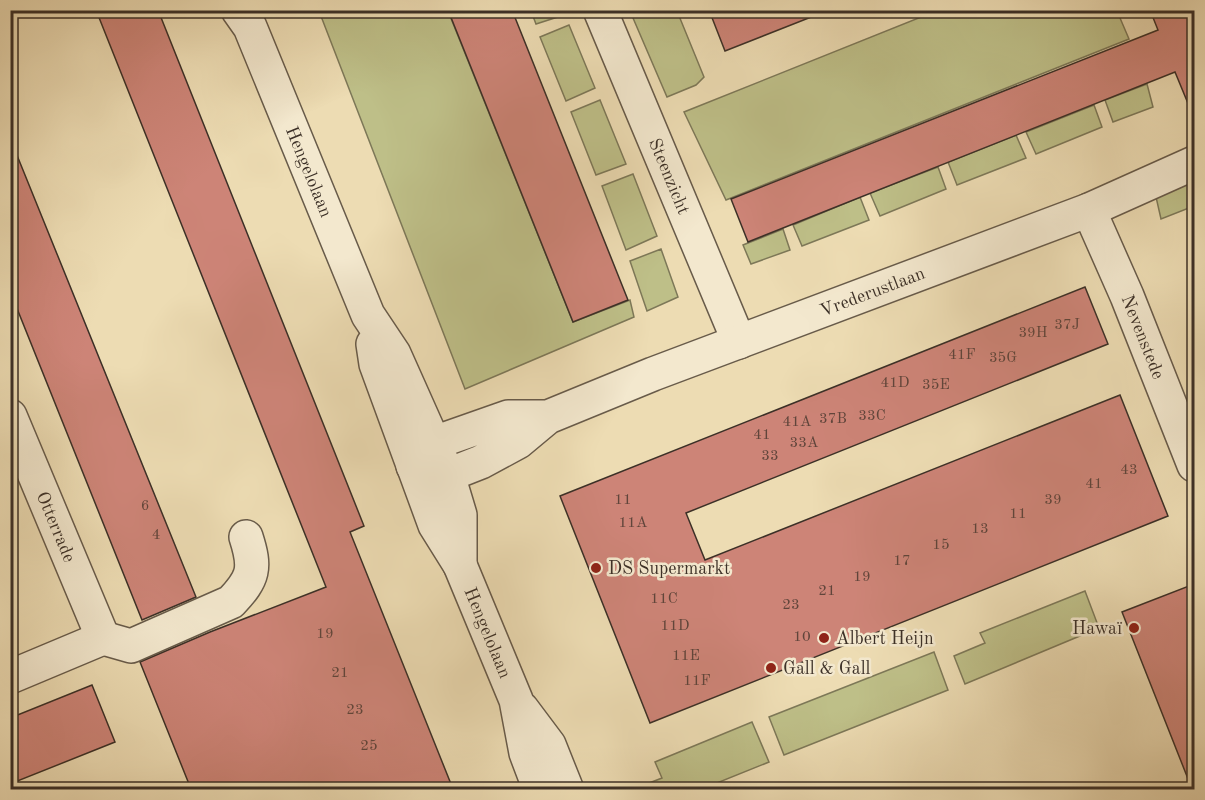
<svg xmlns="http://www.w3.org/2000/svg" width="1205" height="800" viewBox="0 0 1205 800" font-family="'Old Standard TT',serif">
<rect width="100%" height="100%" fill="#eddcb3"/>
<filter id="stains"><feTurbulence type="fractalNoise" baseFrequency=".00333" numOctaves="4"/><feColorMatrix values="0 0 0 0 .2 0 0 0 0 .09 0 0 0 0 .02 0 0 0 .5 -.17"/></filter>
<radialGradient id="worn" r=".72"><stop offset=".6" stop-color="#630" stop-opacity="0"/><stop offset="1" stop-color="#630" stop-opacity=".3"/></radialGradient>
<!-- green -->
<g fill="#bebf88" stroke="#7d7858" stroke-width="1.5">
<polygon points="319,11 448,11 573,322 630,300 634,317 465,389"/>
<polygon points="531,11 562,11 564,15 536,24"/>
<polygon points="630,11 677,11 704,77 696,85 667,97"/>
<polygon points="936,11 1117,11 1129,39 726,200 684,112"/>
<polygon points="569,25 595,88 566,101 540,37"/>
<polygon points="1147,84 1153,107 1113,122 1105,100"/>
<polygon points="600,100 626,164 596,175 571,112"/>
<polygon points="1094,105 1102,127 1036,154 1026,132"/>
<polygon points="1016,135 1026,158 957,185 948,162"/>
<polygon points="938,167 946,189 880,216 870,193"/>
<polygon points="633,174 657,236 626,250 602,186"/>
<polygon points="1194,181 1194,206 1161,219 1156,197"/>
<polygon points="860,197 869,220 802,246 793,225"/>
<polygon points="783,229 790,250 751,264 743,245"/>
<polygon points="661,249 678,297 647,311 630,261"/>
<polygon points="1085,591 1099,628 965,684 954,656 985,643 980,633"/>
<polygon points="934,652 948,690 784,755 769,717"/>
<polygon points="752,722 769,762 702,789 646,789 644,785 662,778 655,762"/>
</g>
<!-- building -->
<g fill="#cd8477" stroke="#3c3027" stroke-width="1.5">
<polygon points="96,10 158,10 364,526 350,532 453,789 191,789 140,662 210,632 326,587"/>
<polygon points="448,10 512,10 628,300 573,322"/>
<polygon points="709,10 824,10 824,12 725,51"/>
<polygon points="1150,10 1194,10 1194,118 1175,72 748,242 731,199 1158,30"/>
<polygon points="10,138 196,597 142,620 10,291"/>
<polygon points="1085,287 1108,344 686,513 705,560 1120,395 1168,516 650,723 560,496"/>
<polygon points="1194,584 1194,788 1192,789 1122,612"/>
<polygon points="92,685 115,742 10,784 10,718"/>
</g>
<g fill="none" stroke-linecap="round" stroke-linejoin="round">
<!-- minor casing -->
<g stroke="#685b4a" stroke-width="36">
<g id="minor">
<path id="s1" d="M 600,10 L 739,342"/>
<path id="s2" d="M 1089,210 L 1127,296 L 1194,465"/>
<path id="s3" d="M 10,416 L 103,638"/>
<path id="s4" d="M 548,417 L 508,417 L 434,443 L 413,466 L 448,475 L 481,462 L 518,442 L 548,417 L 653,374 L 1089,210 L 1194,163"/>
<path d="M 103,638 L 131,646 L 231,602 C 254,578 256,568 246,537"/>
<polyline points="10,677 103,638"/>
</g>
</g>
<!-- tertiary casing -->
<g stroke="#685b4a" stroke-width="36">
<g id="tertiary">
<path id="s5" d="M 238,10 L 250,27 L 368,315 L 394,354 L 448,475 L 460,515 L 460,565"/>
<path id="s6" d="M 373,344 L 376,364 L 435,525 L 460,565 L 516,700 L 526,753 L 540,790"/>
<polyline points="522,709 549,745 567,790"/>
</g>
</g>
<!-- minor -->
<use href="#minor" stroke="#f3e8ce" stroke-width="33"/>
<!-- tertiary -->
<use href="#tertiary" stroke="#f3e8ce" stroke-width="33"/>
</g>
<!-- markers -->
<g fill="#8f2418" stroke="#f3e8ce" stroke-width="2">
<circle cx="596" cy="568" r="6"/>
<circle cx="1134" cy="628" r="6"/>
<circle cx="824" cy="638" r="6"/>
<circle cx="771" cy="668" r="6"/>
</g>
<g text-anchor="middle" stroke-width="5" stroke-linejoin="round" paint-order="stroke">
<!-- number labels -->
<g font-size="15" fill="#60453b">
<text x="1067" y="329">37J</text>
<text x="1033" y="337">39H</text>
<text x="962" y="359">41F</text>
<text x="1003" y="362">35G</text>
<text x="895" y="387">41D</text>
<text x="936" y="389">35E</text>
<text x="872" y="420">33C</text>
<text x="833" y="423">37B</text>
<text x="797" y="426">41A</text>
<text x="762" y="439">41</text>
<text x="804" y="447">33A</text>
<text x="770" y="460">33</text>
<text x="1129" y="474">43</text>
<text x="1094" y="488">41</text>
<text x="623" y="504">11</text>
<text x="1053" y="504">39</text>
<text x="145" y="510">6</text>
<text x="1018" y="518">11</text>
<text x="633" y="527">11A</text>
<text x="980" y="533">13</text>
<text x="156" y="539">4</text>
<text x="941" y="549">15</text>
<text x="902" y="565">17</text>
<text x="862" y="581">19</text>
<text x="827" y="595">21</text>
<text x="664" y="603">11C</text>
<text x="791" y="609">23</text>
<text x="675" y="630">11D</text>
<text x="325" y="638">19</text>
<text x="802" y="641">10</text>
<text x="686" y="660">11E</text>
<text x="340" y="677">21</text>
<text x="697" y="685">11F</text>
<text x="355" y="714">23</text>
<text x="369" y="750">25</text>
</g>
<!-- street labels -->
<g font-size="18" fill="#3c3027" stroke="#f3e8ce">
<text dy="6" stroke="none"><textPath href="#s5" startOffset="177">Hengelolaan</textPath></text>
<text dy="6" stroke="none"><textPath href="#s1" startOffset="180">Steenzicht</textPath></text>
<text dy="6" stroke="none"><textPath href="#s4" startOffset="650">Vrederustlaan</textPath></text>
<text dy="6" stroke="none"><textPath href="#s2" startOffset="138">Nevenstede</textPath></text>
<text dy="6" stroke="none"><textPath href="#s3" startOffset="120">Otterrade</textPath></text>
<text dy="6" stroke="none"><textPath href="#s6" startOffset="312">Hengelolaan</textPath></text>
</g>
<!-- poi labels -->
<g font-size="18" fill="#3c3027" stroke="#f3e8ce" text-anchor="start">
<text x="608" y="574">DS Supermarkt</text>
<text x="1122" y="634" text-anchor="end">Hawaï</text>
<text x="836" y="644">Albert Heijn</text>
<text x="783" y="674">Gall &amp; Gall</text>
</g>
</g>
<!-- margin -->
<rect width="1205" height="800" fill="none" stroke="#eddcb3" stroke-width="36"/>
<rect x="12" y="12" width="1181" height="776" fill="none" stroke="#3c3027" stroke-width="3"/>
<rect x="18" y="18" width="1169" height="764" fill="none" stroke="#3c3027" stroke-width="1.5"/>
<rect width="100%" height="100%" filter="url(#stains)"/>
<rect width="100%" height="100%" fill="url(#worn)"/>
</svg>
